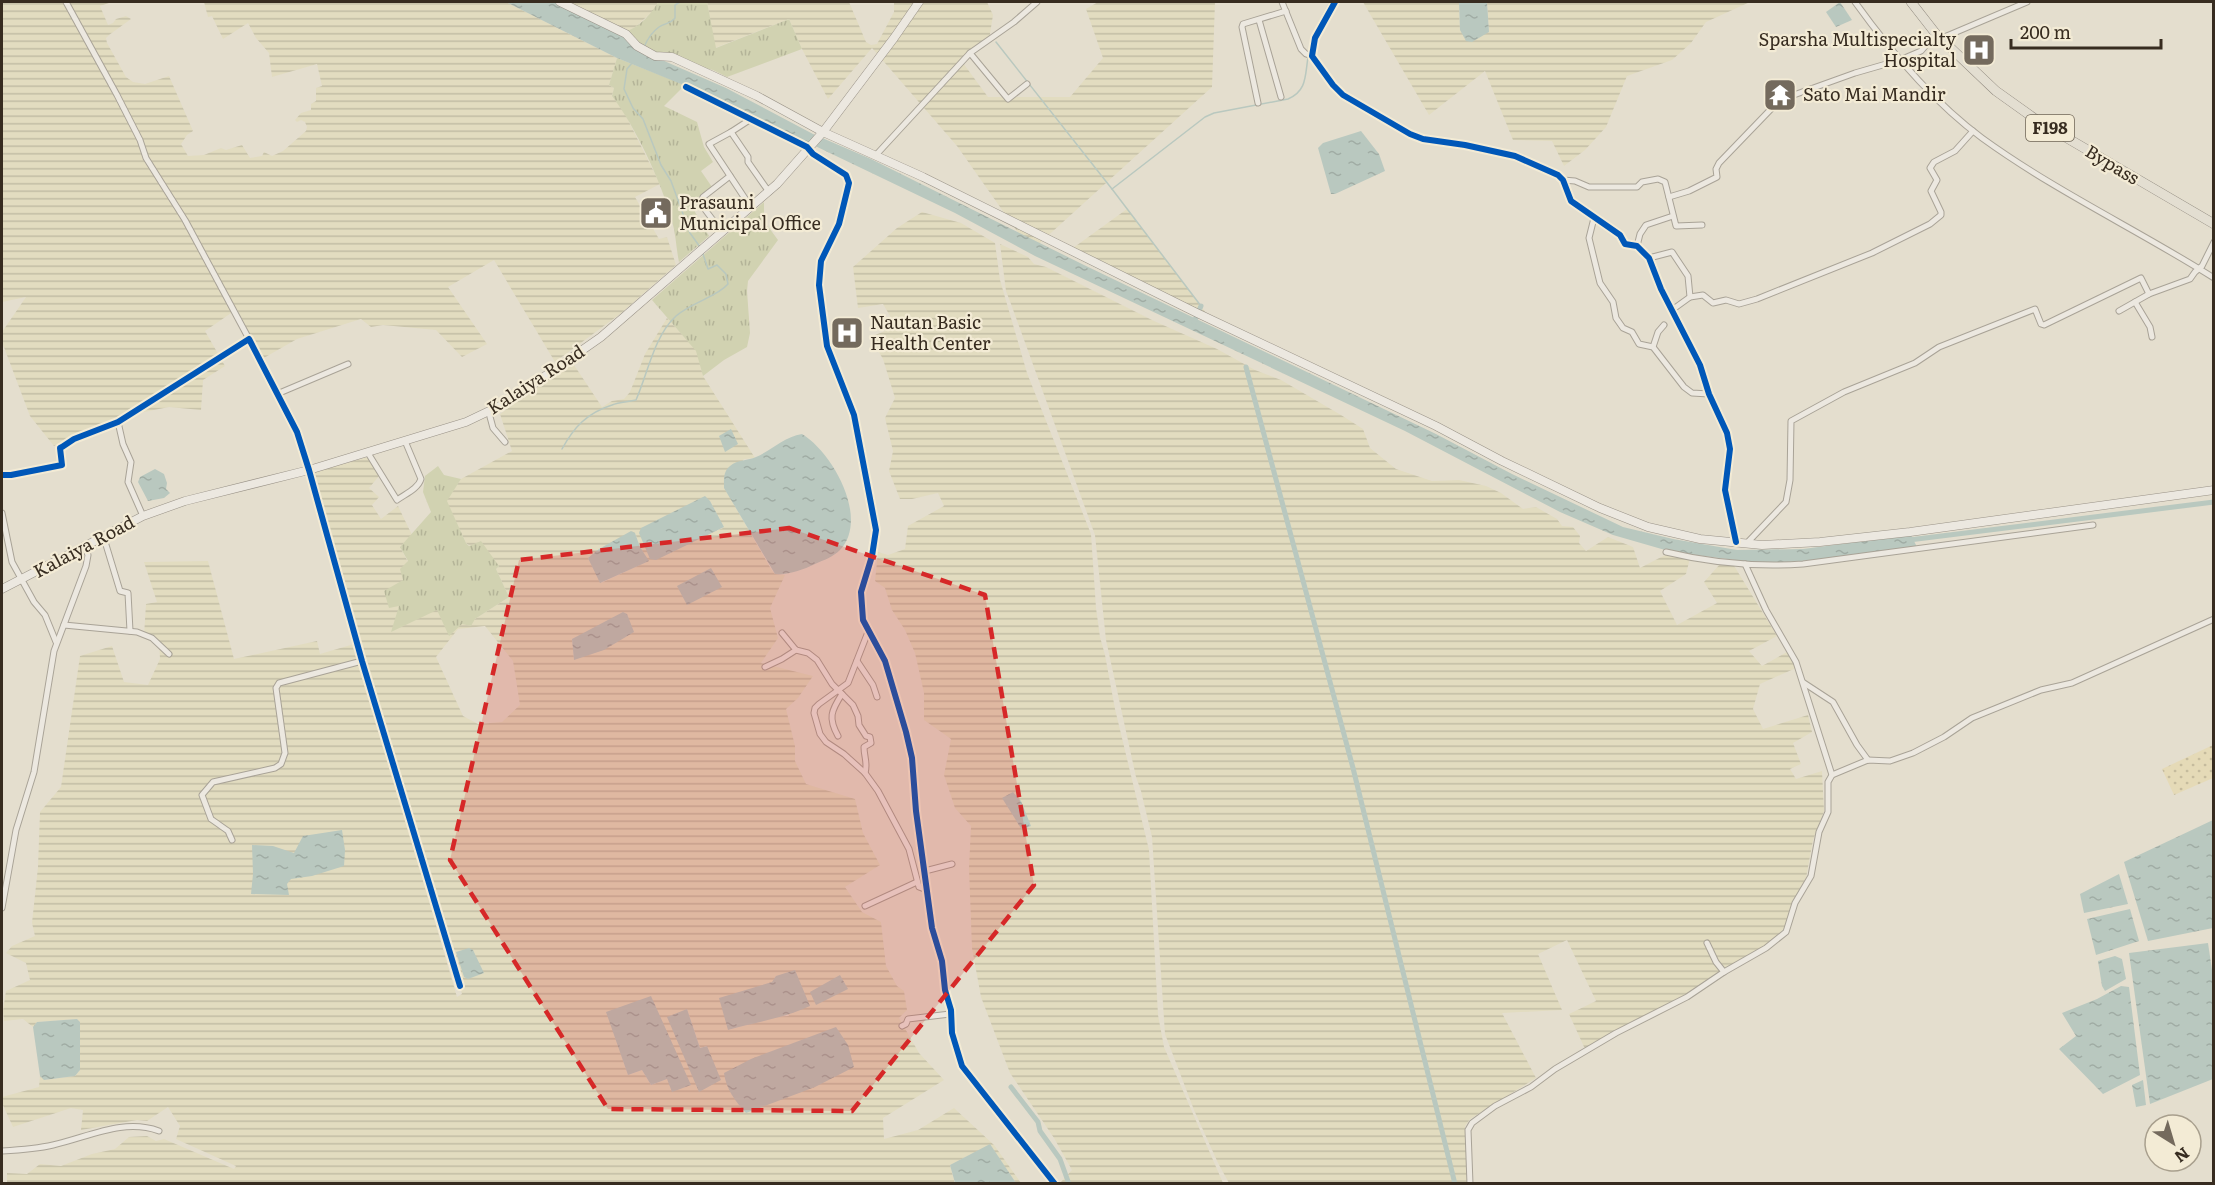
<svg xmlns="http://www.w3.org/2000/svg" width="2215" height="1185" viewBox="0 0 2215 1185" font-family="Literata,serif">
<defs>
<pattern id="farmland-rules" width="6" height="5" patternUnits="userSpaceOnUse" patternTransform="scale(1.5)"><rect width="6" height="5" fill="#e2dcc0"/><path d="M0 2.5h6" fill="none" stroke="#c2bda5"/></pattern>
<pattern id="grass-tufts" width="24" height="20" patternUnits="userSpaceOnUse" patternTransform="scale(1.5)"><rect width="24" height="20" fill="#d1d2b1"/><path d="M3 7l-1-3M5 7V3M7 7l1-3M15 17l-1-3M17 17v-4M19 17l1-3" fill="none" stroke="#b4b498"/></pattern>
<pattern id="sand-dots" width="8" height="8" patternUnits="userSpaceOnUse" patternTransform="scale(1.5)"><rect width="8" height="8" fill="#e5dab7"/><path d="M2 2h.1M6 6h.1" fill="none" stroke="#c5bb9d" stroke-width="1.8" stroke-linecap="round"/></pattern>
<pattern id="water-ripples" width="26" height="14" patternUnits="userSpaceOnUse" patternTransform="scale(1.5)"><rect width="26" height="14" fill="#b9c8bf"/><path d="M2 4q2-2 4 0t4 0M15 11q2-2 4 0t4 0" fill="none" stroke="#a0aca4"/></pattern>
</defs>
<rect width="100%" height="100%" fill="#e4dece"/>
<!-- farmland -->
<g fill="url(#farmland-rules)" fill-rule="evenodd">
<polygon points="2,2 112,2 100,6 108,25 113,23 116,19 126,16 131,19 109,35 106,38 107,43 126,77 133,82 145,84 169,76 193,131 187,135 181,144 188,156 204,155 221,148 226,150 242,145 250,158 262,156 264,152 272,156 283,151 306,131 307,127 305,122 301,120 297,122 295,120 301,113 311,110 311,104 316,101 316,88 322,86 317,64 272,77 269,53 256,38 248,23 223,39 212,16 208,17 204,2 506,2 617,58 609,85 614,88 612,96 622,108 660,184 635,197 659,239 667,237 676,265 620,314 555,362 494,260 448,287 487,344 462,357 436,330 383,325 371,327 361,319 297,339 262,359 237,309 205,331 225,366 203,380 201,410 169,407 129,415 54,446 30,416 2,342 2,332 26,297 2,302"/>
<polygon points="569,2 658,2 655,9 631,31 625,31"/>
<polygon points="707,2 849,2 866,42 871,45 877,44 894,12 894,2 987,2 993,15 989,40 963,63 988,97 1070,97 1103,58 1086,9 1098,2 1215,2 1212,87 1031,251 957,146 872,48 828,99 802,49 789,19 715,48"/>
<polygon points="1363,2 1459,2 1460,30 1489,32 1487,2 1750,2 1706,22 1691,43 1672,60 1627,76 1606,127 1585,150 1564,166 1552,141 1513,140 1485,71 1429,115"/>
<polygon points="1127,209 1209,317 1144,282 1073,248"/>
<polygon points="922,212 961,223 995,243 1000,280 1027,373 1091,534 1096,608 1100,637 1105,655 1115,709 1149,850 1158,1015 1164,1047 1223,1183 1060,1183 1072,1170 1054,1138 1010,1073 981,997 972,948 969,868 971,826 955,808 944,775 951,739 924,720 924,693 915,653 905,630 892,610 885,588 875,581 878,552 888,555 905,549 908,526 944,506 938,493 912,499 900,499 889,471 893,451 885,418 895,398 883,359 870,337 885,331 893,321 883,304 858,308 853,267 897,228"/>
<polygon points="1000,244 1028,257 1034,264 1046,267 1154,321 1217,349 1255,370 1281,380 1341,415 1363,429 1370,448 1396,469 1432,481 1459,480 1486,486 1501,493 1523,509 1536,507 1557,519 1562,526 1573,527 1580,536 1579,543 1586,551 1608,537 1633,547 1640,568 1667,554 1690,558 1686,574 1660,591 1677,625 1717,603 1704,582 1720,564 1733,564 1777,636 1749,651 1762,666 1787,652 1796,668 1760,684 1753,709 1763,729 1808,715 1812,732 1793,743 1801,764 1790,769 1796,779 1822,771 1824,811 1813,840 1806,878 1794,899 1784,929 1764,947 1692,991 1585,1049 1569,1014 1596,1001 1567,940 1538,954 1562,1010 1502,1013 1536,1078 1470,1119 1465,1126 1468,1183 1229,1183 1218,1163 1194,1110 1165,1034 1152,837 1141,791 1136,777 1106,640 1095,535 1011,304 1006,291"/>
<path d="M 667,318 L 697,351 L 703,376 L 755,458 L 744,459 L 724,487 L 771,569 L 775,574 L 785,575 L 770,608 L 778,638 L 761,663 L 813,676 L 798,698 L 786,709 L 795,746 L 795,761 L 806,784 L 855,799 L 863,833 L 880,865 L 845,887 L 862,912 L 881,922 L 886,966 L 897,986 L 904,991 L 907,1010 L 899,1018 L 919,1053 L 944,1080 L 883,1118 L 884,1139 L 918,1130 L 954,1108 L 994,1145 L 1021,1183 L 1016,1183 L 990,1145 L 950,1165 L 955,1184 L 7,1183 L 7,1173 L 27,1174 L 40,1164 L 61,1166 L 92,1154 L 115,1149 L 129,1137 L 147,1136 L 156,1141 L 164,1139 L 234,1169 L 236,1166 L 176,1139 L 180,1126 L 168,1107 L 147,1121 L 137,1120 L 81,1130 L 83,1110 L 71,1108 L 13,1127 L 2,1103 L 2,1097 L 39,1087 L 40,1076 L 45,1080 L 75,1076 L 80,1070 L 80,1022 L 77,1019 L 37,1022 L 33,1027 L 23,1019 L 4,1021 L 3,1011 L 6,991 L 30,980 L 26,963 L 6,953 L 12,946 L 35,936 L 32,923 L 38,867 L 40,812 L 61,787 L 80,656 L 112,646 L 124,682 L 148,685 L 160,659 L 159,640 L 144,636 L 146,604 L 157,602 L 144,562 L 208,561 L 234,659 L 317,641 L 320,654 L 354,644 L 457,997 L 462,994 L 364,660 L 313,476 L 317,471 L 368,457 L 379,476 L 369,488 L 379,497 L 372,505 L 381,519 L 398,506 L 412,535 L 400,547 L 408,562 L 399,605 L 438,610 L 462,624 L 475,619 L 509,597 L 496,569 L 499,566 L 466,543 L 446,501 L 461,479 L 512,451 L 500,414 L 572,362 L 602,407 L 612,401 L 624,399 L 630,392 L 645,354 ZM 710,501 L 723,528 L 699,538 ZM 635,533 L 640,547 L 648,561 L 601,583 L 588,558 ZM 627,614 L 628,620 L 574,659 L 572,639 ZM 485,626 L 513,661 L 520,705 L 502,722 L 478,724 L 463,716 L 436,657 L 458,629 ZM 772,982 L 789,1016 L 771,1017 L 729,1030 ZM 687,1009 L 700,1048 L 707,1046 L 699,1092 ZM 607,1012 L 691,1085 L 667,1079 L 651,1085 L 642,1070 L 628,1075 Z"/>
</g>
<!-- grass -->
<g fill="url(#grass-tufts)">
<path d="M 658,2 L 707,2 L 716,48 L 789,19 L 802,49 L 727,77 L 713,70 L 699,67 L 675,54 L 651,52 L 641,46 L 625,31 C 637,30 653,12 658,2 Z"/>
<path d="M 617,58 L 685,85 L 664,106 L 697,122 L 704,147 L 713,162 L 701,171 L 712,187 L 697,198 L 695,212 L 709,236 L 679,262 C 676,248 676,234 672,221 C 662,183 635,126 612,96 L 614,88 L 609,85 Z"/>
<polygon points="764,202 764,221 778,240 748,281 747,291 750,333 747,347 724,360 703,376 696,351 652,300"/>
<polygon points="438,466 444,475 461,479 447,501 466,543 469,546 481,541 499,566 496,569 509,597 475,619 471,626 462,624 449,636 437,610 391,632 399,606 389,608 384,591 403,580 400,569 408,561 400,547 431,512 423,492 425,476"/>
</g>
<!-- sand -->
<polygon fill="url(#sand-dots)" points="2213,745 2213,778 2174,795 2162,769"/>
<!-- water -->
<g fill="url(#water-ripples)">
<polygon points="506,2 555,2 625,37 662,60 726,88 813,134 871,159 1084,265 1436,434 1512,474 1623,527 1673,539 1737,550 1803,549 1911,535 1917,547 1828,559 1775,563 1751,562 1672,552 1613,535 1560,512 1405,431 1035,256 955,213 713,97 617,58"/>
<polygon points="1459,2 1487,2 1489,32 1472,42 1466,41 1460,30"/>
<polygon points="1840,2 1852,20 1836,27 1826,12"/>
<polygon points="1361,131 1379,154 1385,171 1335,194 1331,194 1318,148 1323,143"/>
<polygon points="731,429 738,444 725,452 719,436"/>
<path d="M 802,434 C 832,452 870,518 840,550 C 833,557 824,560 815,564 C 802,570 790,575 775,574 L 724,488 C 724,479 723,472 730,466 C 738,459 748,461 756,457 C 772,450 784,437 802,434 Z"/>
<polygon points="155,469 164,474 167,483 166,489 170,493 164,498 148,501 138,482 140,477"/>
<polygon points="705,496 710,501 724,527 656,560 650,559 639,533 641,528"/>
<polygon points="631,531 635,533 640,547 649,561 600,583 588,558 599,549"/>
<polygon points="711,568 722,587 687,605 677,586"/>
<polygon points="623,612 627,614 634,632 604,650 574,660 572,639"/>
<polygon points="1013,792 1021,801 1031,826 1022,830 1002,798"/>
<polygon points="2213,820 2213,928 2148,941 2124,862"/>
<polygon points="342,830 345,850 344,866 312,876 291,879 287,884 289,895 251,894 253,874 252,845 273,846 294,853 303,836"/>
<polygon points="2119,874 2128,904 2084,913 2080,894"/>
<polygon points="2130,909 2139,941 2096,955 2087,919"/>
<polygon points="2208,943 2213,977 2213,1079 2150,1104 2129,953"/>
<polygon points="469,948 473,950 484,973 468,979 464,977 456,952"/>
<polygon points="2115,956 2122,959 2126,979 2105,991 2102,986 2098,961"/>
<path d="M 795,970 L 810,1006 C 785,1018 756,1022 728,1030 L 719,998 L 772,982 L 776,976 Z"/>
<polygon points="840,975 848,989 816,1005 810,992"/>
<polygon points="2121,986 2129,987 2140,1075 2103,1094 2059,1049 2076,1036 2062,1013 2097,999"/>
<polygon points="651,996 691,1085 672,1092 667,1079 651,1085 642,1070 628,1075 606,1012"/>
<polygon points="687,1009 700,1048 707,1046 721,1080 699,1092 667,1017"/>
<polygon points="77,1019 80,1022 80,1070 75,1076 44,1080 40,1076 33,1027 37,1022"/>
<path d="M 836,1027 L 848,1045 L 854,1067 L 815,1087 L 746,1113 C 735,1101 726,1089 724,1073 L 751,1059 Z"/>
<polygon points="2143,1080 2146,1105 2136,1107 2132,1085"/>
<polygon points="990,1144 1016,1183 955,1183 950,1165"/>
</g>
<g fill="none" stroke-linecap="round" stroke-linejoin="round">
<!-- stream -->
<g stroke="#b9c8bf" stroke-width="1.5">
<polyline points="996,42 1112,189 1201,306"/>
<path d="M 644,47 C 647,40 652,32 659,27 C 665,23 670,24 675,18 L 675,5 L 680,2"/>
<polyline points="1309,53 1315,30 1330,2"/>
<polyline points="632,63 627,69 624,89 633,108 643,119 661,165 671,181 690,233 700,247"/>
<path d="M 1112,189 L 1205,117 L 1214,113 L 1288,99 C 1307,91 1305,76 1308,57"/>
<path d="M 562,449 C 574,427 587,413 612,405 C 619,402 628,402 636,400 C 648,373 654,336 676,316 C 692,302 717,297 728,284 L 726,274 L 717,265 L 708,269 L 703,254"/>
</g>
<!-- canal -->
<g stroke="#b9c8bf" stroke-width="5">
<polyline points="1194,322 1201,306"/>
<polyline points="1246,367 1353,768 1455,1184"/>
<polyline points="1909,540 2214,502"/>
<polyline points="1011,1087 1038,1122 1040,1131 1060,1159 1069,1184"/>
</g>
<!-- minor casing -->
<g stroke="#a9a397" stroke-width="7">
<g id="minor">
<polyline points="66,2 117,95 140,140 146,158 185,220 249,339"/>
<polyline points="1282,2 1301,49 1306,54 1312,56"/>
<polyline points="1335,2 1315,38 1312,56 1333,85 1343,95 1410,134 1423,139 1465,145 1515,156 1558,175 1563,180 1571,201 1620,235 1625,244 1637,246 1649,258 1661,289 1700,365 1709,394 1727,433 1730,449 1725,490 1736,542"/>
<path d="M 1855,2 C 1891,52 1932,101 1982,138 C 2055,191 2138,230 2214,278"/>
<polyline points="1259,20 1281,97"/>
<polyline points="1942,38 2027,2"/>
<polyline points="970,53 1008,99 1027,84"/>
<polyline points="686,87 807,147 813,154 846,175 849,183 839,224 821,261 819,285 827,346 854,415 876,530 872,556 861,592 863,620 885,661 906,732 912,758 916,811 932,928 942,961 945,990 951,1010 952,1033 962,1066 1055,1184"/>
<polyline points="1258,103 1242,27 1243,24 1286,11"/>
<polyline points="731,132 751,119"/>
<polyline points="876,155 970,53 1014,22 1037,2"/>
<polyline points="1563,180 1575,181 1589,187 1637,187 1642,182 1658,179 1665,182 1676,226 1702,225"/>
<polyline points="1669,197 1689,191 1717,177 1716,169 1719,163 1772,108 1791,96 1855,73 1900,60 1921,51 1936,34"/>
<polyline points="753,206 746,200 709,144 731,132 748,157 748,162 769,192"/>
<polyline points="1594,218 1589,238 1600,283 1613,302 1616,318 1623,328 1632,332 1639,344 1653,347 1684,387 1692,393 1709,394"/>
<polyline points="722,232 700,203 703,197 730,176"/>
<polyline points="1637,246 1640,234 1646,225 1673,216"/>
<polyline points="1649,258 1672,252 1688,276 1690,297 1672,310"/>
<polyline points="1690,297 1703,295 1713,303 1726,300 1739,304 1757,299 1872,253 1930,224 1941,215 1941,212 1931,191 1937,180 1930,168 1934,162 1955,151 1973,131"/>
<polyline points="2135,302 2150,327 2152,337"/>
<polyline points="2119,311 2149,294"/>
<polyline points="1653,347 1658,332 1664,325"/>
<polyline points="277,394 348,364"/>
<polyline points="489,413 493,428 505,442"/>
<polyline points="118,422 123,444 131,462 128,482 143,516"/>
<path d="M 368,453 L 397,500 C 405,494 418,489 421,479 L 405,441"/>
<polyline points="2,475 11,475 62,465 60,448 62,447 74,439 118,422 249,339 297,432 309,470 362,661 460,986"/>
<polyline points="2,513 12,562 34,602 45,615 56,642"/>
<polyline points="103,535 120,591 128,593 130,631"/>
<polyline points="1747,543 1786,502 1790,480 1791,421 1844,392 1915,363 1939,347 2035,309 2041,324 2044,325 2141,278 2149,294 2190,279 2195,272 2202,266 2214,242"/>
<path d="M 1666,552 C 1711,563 1756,567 1803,564 L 2093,525"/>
<polyline points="1745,564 1766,610 1796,662 1832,775"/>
<polyline points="64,625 137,632 152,638 169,654"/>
<polyline points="868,632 848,683 819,704 815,708 814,713 820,734 826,742 844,754 865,773 878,791 909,849 919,887 927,890"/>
<path d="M 782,633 L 796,650 L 808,653 L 817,660 L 832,684 L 853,705 L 858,716 L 859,725 L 866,736 L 870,737 L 871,743 L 864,747 C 864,757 868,763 865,773"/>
<polyline points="857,661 873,685 877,697"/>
<polyline points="765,667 782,659 796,650"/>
<polyline points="1804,683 1833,702 1857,745 1868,760"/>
<path d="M 838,736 C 828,718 831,711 842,694"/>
<polyline points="232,840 228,831 211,819 202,795 213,782 275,768 281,764 285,753 276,688 279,683 362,661"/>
<polyline points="925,871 952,864"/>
<polyline points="865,906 917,882"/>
<polyline points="2,908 16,830 34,772 54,651 86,566 88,555 84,545"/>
<polyline points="1707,943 1716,962 1724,972 1766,948 1786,932 1795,903 1811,876 1819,832 1828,812 1828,782 1832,775 1868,760 1890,761 1913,753 1944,737 1972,718 2041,690 2072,683 2214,619"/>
<polyline points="902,1026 906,1024 908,1019 950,1014"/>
<path d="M 2,1151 C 19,1150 36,1149 53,1145 C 89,1137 123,1118 159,1131"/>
<polyline points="1470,1184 1468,1130 1472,1123 1495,1106 1531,1087 1555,1069 1616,1033 1687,997 1724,972"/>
</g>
</g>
<!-- secondary casing -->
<g stroke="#999287" stroke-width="9">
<g id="secondary">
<polyline points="560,2 626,34 637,46 655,56 672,57 757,96 823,132 923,177 1197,313 1436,426 1502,461 1600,508 1648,527 1700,539 1762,545 1820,542 1910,532 2214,490"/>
<polyline points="2,589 143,516 185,501 309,470 466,422 508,402 601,337 777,184 823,132 894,38 919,2"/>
</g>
</g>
<!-- primary casing -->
<g stroke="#8f887e" stroke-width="10">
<polyline id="primary" points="1911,2 1936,34 1996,91 2038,121 2214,224"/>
</g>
<!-- minor -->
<use href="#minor" stroke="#ece8e0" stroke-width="5"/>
<!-- secondary -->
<use href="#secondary" stroke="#ece8e0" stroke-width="8"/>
<!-- primary -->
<use href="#primary" stroke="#e3ded1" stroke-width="9"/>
<!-- cycleway casing -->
<g stroke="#f3ebd5" stroke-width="10">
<g id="cycleway">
<polyline points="1335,2 1315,38 1312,56 1333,85 1343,95 1410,134 1423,139 1465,145 1515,156 1558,175 1563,180 1571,201 1620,235 1625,244 1637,246 1649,258 1661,289 1700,365 1709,394 1727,433 1730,449 1725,490 1736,542"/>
<polyline points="686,87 807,147 813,154 846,175 849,183 839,224 821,261 819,285 827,346 854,415 876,530 872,556 861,592 863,620 885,661 906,732 912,758 916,811 932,928 942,961 945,990 951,1010 952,1033 962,1066 1055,1184"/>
<polyline points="2,475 11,475 62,465 60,448 62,447 74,439 118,422 249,339 297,432 309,470 362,661 460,986"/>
</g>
</g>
<!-- cycleway -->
<use href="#cycleway" stroke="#0057b8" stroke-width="6"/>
</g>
<!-- marked area -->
<path fill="#d62828" fill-opacity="0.2" stroke="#d62828" stroke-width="4.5" stroke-dasharray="12 8" stroke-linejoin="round" d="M 789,528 L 985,595 L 1034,885 L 852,1111 L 608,1109 L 450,860 L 519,560 Z"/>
<!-- icons -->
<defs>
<g id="hospital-square" transform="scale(1.725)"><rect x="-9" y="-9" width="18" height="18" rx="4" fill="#746a5d" stroke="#f3ebd5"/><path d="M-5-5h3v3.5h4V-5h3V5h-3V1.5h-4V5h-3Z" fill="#fff"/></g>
<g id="temple-square" transform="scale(1.725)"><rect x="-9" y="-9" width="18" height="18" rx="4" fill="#746a5d" stroke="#f3ebd5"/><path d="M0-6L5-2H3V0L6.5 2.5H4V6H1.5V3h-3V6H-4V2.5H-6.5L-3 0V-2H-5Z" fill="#fff"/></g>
<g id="civic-square" transform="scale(1.725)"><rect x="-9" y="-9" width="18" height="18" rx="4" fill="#746a5d" stroke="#f3ebd5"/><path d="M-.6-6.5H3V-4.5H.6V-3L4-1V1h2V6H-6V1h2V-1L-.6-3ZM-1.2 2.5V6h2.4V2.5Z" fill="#fff"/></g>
</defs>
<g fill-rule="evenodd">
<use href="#hospital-square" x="1979" y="50"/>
<use href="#temple-square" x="1780" y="95"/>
<use href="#civic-square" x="656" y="213"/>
<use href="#hospital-square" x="847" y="333"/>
</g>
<g text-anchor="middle" stroke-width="4.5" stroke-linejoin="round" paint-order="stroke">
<!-- shield labels -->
<rect fill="#f3ebd5" stroke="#6f6556" stroke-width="1.5" x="2026" y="115" width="48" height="26" rx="4.5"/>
<g font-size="16" font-weight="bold" fill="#372c20">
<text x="2050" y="134">F198</text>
</g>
<!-- poi labels -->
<g font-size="18" fill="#372c20" stroke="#f3ebd5" text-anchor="start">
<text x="1956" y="46" text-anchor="end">Sparsha Multispecialty<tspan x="1956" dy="21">Hospital</tspan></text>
<text x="1803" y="101">Sato Mai Mandir</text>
<text x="679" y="209">Prasauni<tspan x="679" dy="21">Municipal Office</tspan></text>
<text x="870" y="329">Nautan Basic<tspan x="870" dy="21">Health Center</tspan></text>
</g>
<!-- street labels -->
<g font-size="18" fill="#372c20" stroke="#f3ebd5">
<text transform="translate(2112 165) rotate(31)" y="6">Bypass</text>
<text transform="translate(536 380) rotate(-33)" y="6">Kalaiya Road</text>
<text transform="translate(84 547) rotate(-28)" y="6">Kalaiya Road</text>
</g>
</g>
<!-- border -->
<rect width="2215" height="1185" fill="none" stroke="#372c20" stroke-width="6"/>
<!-- north arrow -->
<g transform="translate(2173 1143) rotate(143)"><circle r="28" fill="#f3ebd5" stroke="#a89f8d" stroke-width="1.5"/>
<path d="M0-4.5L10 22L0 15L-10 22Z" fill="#746a5d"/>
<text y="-9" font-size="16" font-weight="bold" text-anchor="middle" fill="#372c20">N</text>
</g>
<!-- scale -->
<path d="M2011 39v9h150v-9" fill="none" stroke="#372c20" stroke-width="3"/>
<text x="2020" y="39" font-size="18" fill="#372c20" stroke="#f3ebd5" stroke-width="4.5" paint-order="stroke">200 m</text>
</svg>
